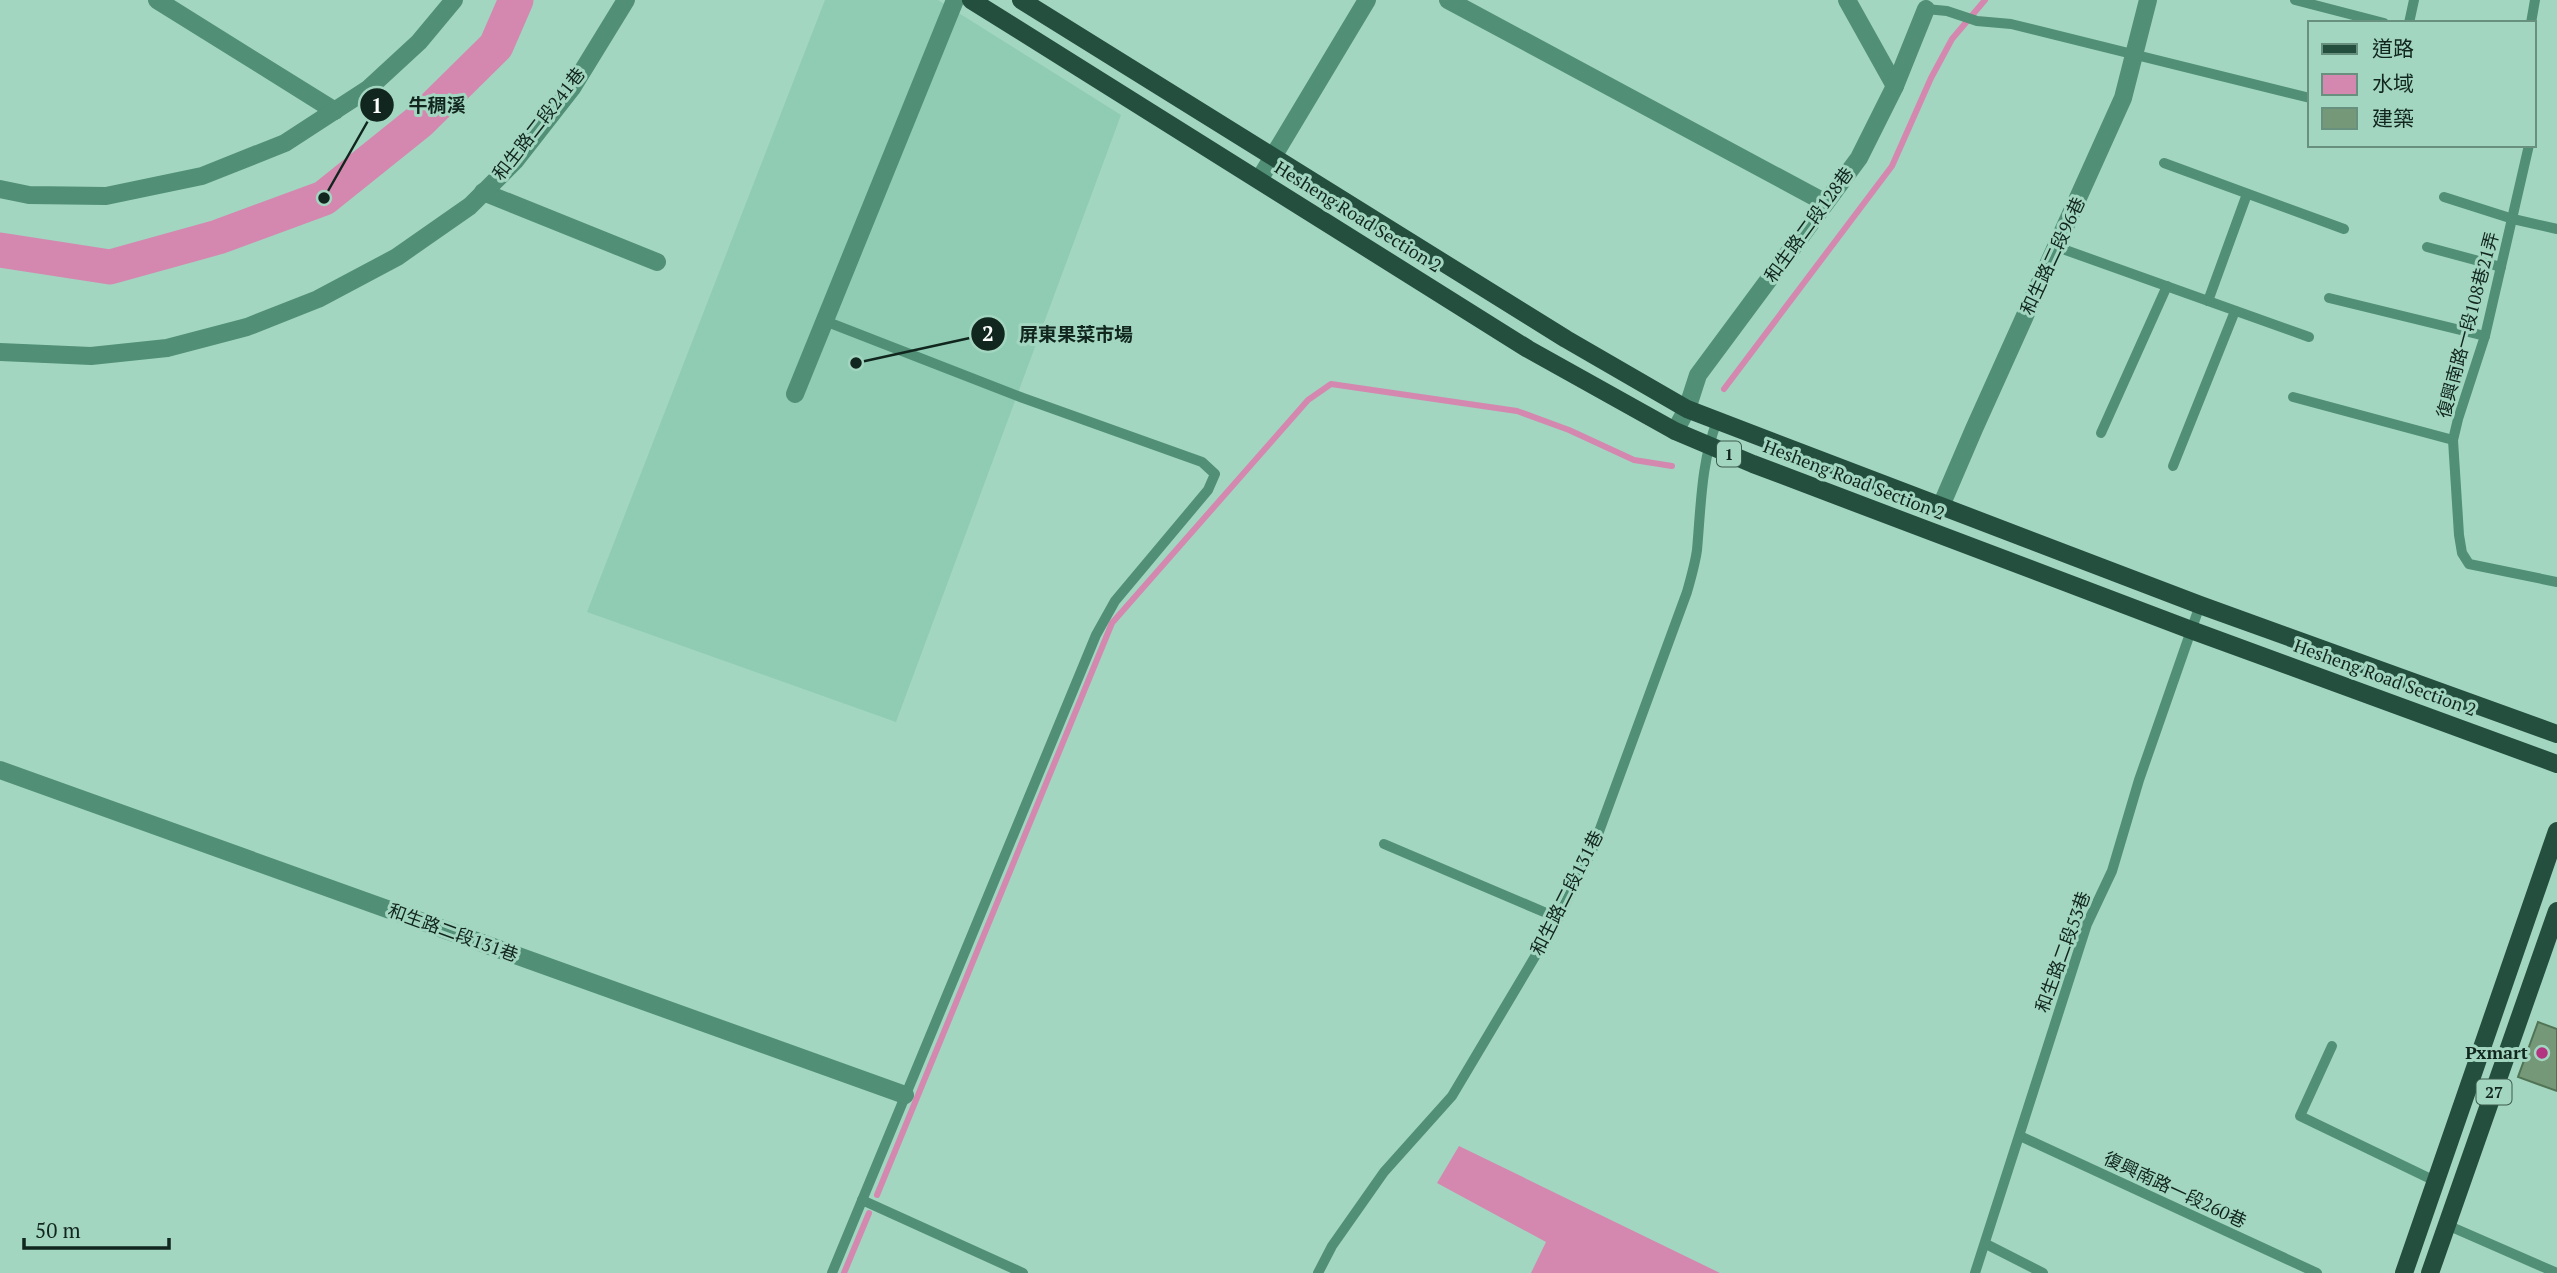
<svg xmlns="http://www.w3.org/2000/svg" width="2557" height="1273" viewBox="0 0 2557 1273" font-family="'PT Serif','Noto Sans TC',serif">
<rect width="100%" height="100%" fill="#a2d6c0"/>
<!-- built -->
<polygon fill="#8fccb3" points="825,0 938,0 1121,115 896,722 587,612"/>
<!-- water -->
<polygon fill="#d488af" points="1459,1146 1720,1273 1531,1273 1546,1242 1437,1183"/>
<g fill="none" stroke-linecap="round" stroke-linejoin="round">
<!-- stream -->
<g stroke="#d488af" stroke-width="6">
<polyline points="1724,389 1892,166 1931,78 1952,39 1985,0"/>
<polyline points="877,1195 1112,623 1308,400 1331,384 1517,411 1569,430 1634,460 1672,466"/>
<polyline points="844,1273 869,1213"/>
</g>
<!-- river -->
<polyline stroke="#d488af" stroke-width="35" points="0,250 110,267 218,237 324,198 420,121 496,46 516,0"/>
</g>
<!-- building -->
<polygon fill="#749878" stroke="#517455" stroke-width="2" points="2538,1022 2557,1029 2557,1091 2518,1077"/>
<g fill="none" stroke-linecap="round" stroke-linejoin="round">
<!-- service -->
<g stroke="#518f77" stroke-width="10">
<polyline points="2295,0 2384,23"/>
<polyline points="1926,9 1947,11 1977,21 2011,24 2310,98"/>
<polyline points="2409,23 2414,0"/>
<polyline points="2531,23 2535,0"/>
<polyline points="2529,145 2485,336 2458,419 2453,440 2459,535 2462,553 2469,564 2557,582"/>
<polyline points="2164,163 2344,229"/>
<polyline points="2444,197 2513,219 2557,229"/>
<polyline points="2057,247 2309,337"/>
<polyline points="2427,247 2501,267"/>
<polyline points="2329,298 2485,336"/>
<polyline points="2208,301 2247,194"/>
<polyline points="825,321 1023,398 1202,462 1215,474 1208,490 1115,601 1096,635 832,1273"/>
<polyline points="2293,397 2453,440"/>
<polyline points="2101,433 2167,286"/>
<polyline points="2173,466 2235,311"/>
<polyline points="1384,844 1558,918"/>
<polyline points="2332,1046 2300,1116 2435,1181"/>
<polyline points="2020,1136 2317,1273"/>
<polyline points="862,1200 1023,1273"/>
<polyline points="2447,1225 2557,1273"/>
<polyline points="1986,1244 2043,1273"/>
<path d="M 1318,1273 L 1332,1246 L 1384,1172 L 1452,1096 L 1558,918 L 1593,848 L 1687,592 C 1691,578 1695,564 1697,550 C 1701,506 1701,463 1717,421"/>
<polyline points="1975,1273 2087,924 2112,871 2139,780 2200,605"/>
</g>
<!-- minor -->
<g stroke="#518f77" stroke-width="18">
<polyline points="157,0 335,111"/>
<polyline points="1448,0 1824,202"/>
<polyline points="1847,0 1895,86"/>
<polyline points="1259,180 1367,0"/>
<polyline points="0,189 29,195 106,196 202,176 285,143 368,89 419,42 454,0"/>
<polyline points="483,192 657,262"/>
<polyline points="0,352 91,356 167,348 247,327 318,299 397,257 470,206 515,161 572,88 626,0"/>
<polyline points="795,394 955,0"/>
<polyline points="1675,431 1687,409 1698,375 1859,158 1895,86 1926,9"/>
<polyline points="1941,506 1974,429 2123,98 2148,0"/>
<polyline points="0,770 905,1095"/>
</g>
<!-- primary -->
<g stroke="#244f3f" stroke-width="18">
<polyline points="971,0 1528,349 1675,431 1753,464 2191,630 2557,764"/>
<polyline points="1021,0 1566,339 1687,409 2200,605 2557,734"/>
<polyline points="2404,1273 2557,831"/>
<polyline points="2430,1273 2557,911"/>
</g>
</g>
<!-- markers -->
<circle fill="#b33481" stroke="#a2d6c0" stroke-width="2.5" cx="2542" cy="1053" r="7"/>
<g text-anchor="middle" stroke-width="6" stroke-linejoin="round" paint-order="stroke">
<!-- shield labels -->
<g fill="#a2d6c0" stroke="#3c5b4f" stroke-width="2">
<rect x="1717" y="441.5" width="24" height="25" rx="5"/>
<rect x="2476.5" y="1079.5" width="35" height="25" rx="5"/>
</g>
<g font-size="16" font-weight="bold" fill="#11261e">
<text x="1729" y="460">1</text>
<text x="2494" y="1098">27</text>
</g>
<!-- street labels -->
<g font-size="18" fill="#11261e" stroke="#a2d6c0">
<text transform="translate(539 124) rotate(-52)" y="6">和生路二段241巷</text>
<text transform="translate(1358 217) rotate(32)" y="6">Hesheng Road Section 2</text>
<text transform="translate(1809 225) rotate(-54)" y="6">和生路二段128巷</text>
<text transform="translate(2053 256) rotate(-65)" y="6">和生路二段96巷</text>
<text transform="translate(2468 325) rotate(-75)" y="6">復興南路一段108巷21弄</text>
<text transform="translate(1854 480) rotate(21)" y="6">Hesheng Road Section 2</text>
<text transform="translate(2385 678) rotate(20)" y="6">Hesheng Road Section 2</text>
<text transform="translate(1567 893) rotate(-63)" y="6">和生路二段131巷</text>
<text transform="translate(453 933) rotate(20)" y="6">和生路二段131巷</text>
<text transform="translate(2063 952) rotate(-70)" y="6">和生路二段53巷</text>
<text transform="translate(2175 1190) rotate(25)" y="6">復興南路一段260巷</text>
</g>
<!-- poi labels -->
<g font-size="18" font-weight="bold" fill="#11261e" stroke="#a2d6c0" text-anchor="end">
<text x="2528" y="1059">Pxmart</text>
</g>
</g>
<!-- callouts -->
<path fill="none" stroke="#11261e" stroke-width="2.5" d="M324 198L377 105M856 363L988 334"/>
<g fill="#11261e" stroke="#a2d6c0" stroke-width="2.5">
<circle cx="324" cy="198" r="7"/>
<circle cx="856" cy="363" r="7"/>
<circle cx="377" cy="105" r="18"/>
<circle cx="988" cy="334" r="18"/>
</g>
<g font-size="21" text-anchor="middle" font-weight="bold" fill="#fff">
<text x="377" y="113">1</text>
<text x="988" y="341">2</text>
</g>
<g font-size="19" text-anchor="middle" font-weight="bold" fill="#11261e" stroke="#a2d6c0" stroke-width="6" stroke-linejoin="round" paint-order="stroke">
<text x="437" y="112">牛稠溪</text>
<text x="1076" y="341">屏東果菜市場</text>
</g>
<!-- legend -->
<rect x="2308" y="21" width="228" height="126" fill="#a2d6c0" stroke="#68907f" stroke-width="2"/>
<rect x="2322" y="44" width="35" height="10" fill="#244f3f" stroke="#68907f" stroke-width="2"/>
<text x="2372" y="56" font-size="21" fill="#11261e">道路</text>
<rect x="2322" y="74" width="35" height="21" fill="#d488af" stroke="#68907f" stroke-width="2"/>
<text x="2372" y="91" font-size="21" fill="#11261e">水域</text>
<rect x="2322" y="108" width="35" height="21" fill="#749878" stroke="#68907f" stroke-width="2"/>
<text x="2372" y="126" font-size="21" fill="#11261e">建築</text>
<!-- scale -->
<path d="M24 1238v10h145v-10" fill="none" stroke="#11261e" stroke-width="3.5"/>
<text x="35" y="1238" font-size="21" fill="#11261e" stroke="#a2d6c0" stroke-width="5" paint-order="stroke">50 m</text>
</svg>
